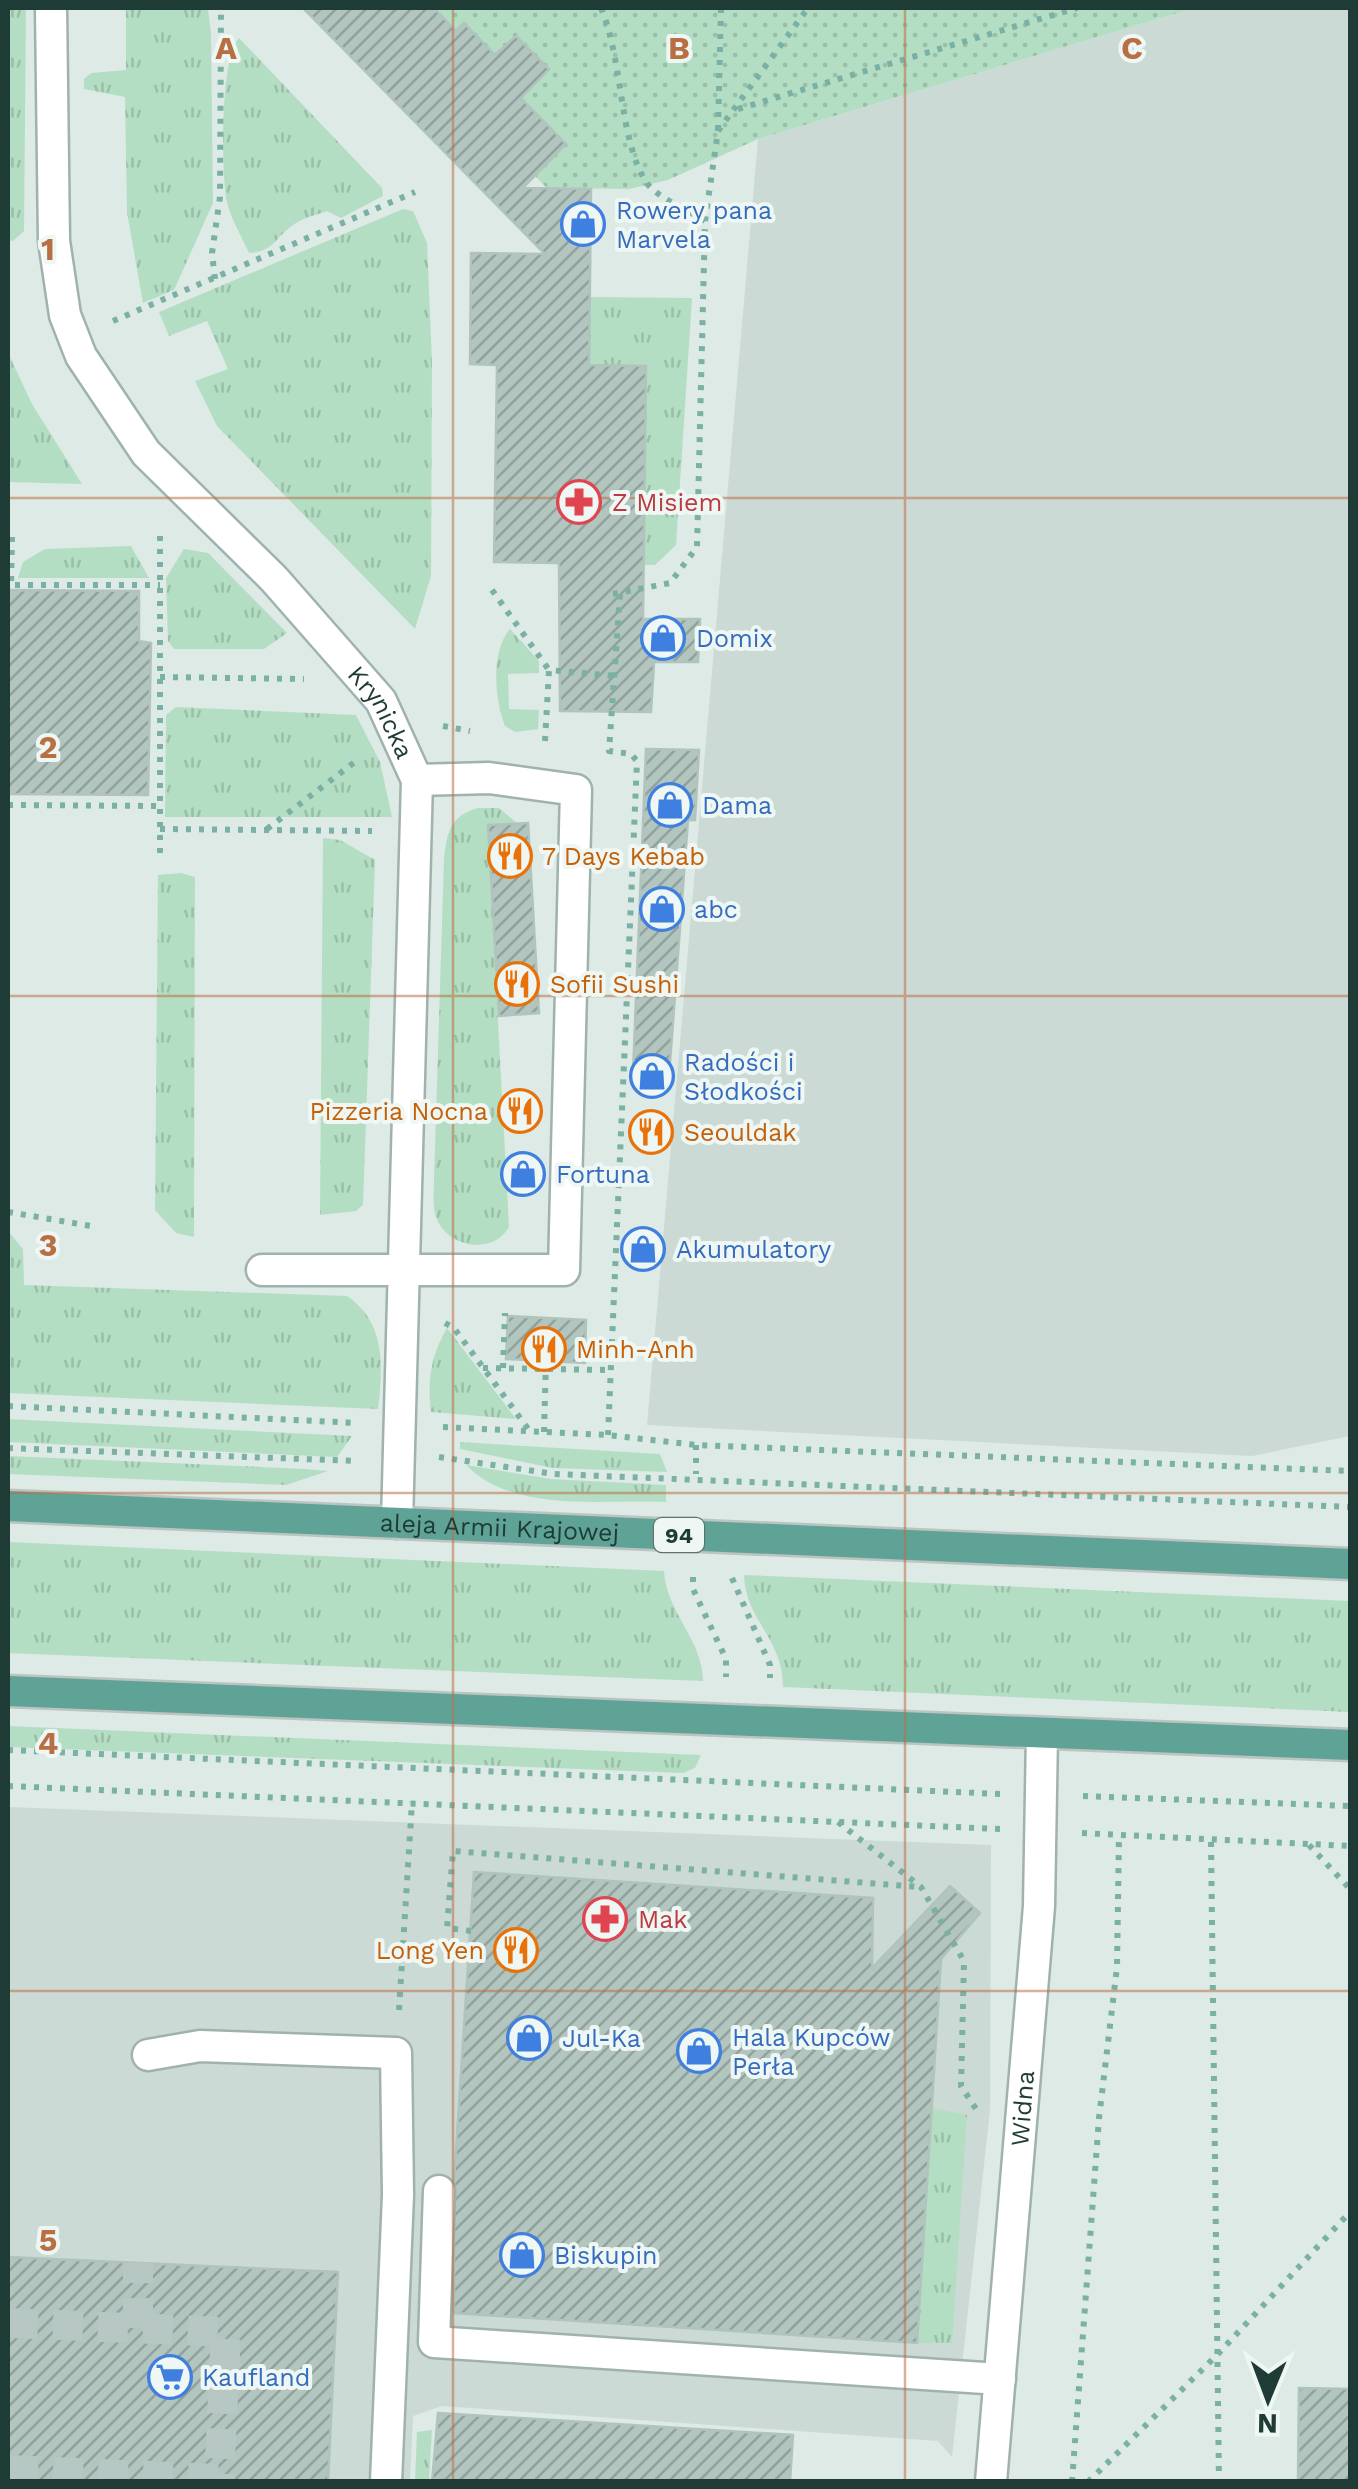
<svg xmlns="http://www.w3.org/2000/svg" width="1358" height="2489" viewBox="0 0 1358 2489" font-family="'Work Sans',sans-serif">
<defs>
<pattern id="grass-tufts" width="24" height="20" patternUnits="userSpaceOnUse" patternTransform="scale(2.5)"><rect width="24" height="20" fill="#b4dec3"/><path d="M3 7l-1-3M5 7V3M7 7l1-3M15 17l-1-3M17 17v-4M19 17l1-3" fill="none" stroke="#9abfa8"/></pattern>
<pattern id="park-dots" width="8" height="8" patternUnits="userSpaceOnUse" patternTransform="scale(2.5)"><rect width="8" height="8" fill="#b4dec3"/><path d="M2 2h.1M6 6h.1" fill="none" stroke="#9abfa8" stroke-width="1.8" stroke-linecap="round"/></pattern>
<pattern id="building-hatch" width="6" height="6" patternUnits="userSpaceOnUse" patternTransform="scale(2.5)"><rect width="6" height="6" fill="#b3c5bf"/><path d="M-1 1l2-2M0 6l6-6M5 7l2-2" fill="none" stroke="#91a19c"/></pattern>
</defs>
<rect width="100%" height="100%" fill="#ddeae6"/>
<!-- built -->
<g fill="#ccdad5">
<polygon points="1194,8 1350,8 1350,1436 1252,1456 647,1425 758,139"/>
<polygon points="8,1807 991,1845 990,2110 952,2457 938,2441 442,2406 413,2416 410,2481 8,2482"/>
</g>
<!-- grass -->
<g fill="url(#grass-tufts)">
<polygon points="8,8 26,8 24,231 13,241 8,240"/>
<polygon points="126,8 208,8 211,34 213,203 174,290 143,303 127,212 125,97 84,89 84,79 91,73 126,70"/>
<path d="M 239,38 L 382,188 L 383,196 L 341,218 L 327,211 C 317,215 305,217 296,223 C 276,235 275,252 249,253 C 242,237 231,219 227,202 C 221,175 220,56 239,38 Z"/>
<polygon points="403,209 413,211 427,243 432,362 431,576 415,629 217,426 195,381 228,369 207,321 169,336 159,312"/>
<polygon points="590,297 692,298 676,545 655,565 644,565 646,367 589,365"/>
<polygon points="8,353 32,404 82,484 8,482"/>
<polygon points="131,546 149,578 18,578 23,562 45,549"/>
<polygon points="184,549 208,553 287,633 264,649 174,649 168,641 166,578"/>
<path d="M 510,629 L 539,661 L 539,673 L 508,674 L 509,709 L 539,710 L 538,729 L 515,732 L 505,726 C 495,700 490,652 510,629 Z"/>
<polygon points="176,707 356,715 380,762 392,817 165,817 166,715"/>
<path d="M 478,808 L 499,808 L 530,834 L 488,836 L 509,1227 C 493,1255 450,1248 437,1220 C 432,1208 434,1192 434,1180 L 444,859 C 447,832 450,816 478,808 Z"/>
<polygon points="323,838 340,840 375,860 363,1205 356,1211 320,1215"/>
<polygon points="181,873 195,877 194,1237 176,1233 155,1210 158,875"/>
<path d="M 8,1231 L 23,1249 L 24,1285 L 347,1296 C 386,1323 383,1365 378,1409 L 8,1393 Z"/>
<path d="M 447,1328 L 516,1419 L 431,1412 C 427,1381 431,1355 447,1328 Z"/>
<polygon points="8,1419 352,1436 337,1457 8,1442"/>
<polygon points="460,1442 660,1454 667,1472 553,1468 460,1449"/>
<polygon points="8,1456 305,1469 328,1471 286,1485 8,1474"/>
<path d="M 466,1465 L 551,1479 L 666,1485 L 666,1502 C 603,1499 514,1514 466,1465 Z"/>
<path d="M 8,1542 L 664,1571 C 666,1612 703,1640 703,1681 L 8,1653 Z"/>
<path d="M 744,1575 L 1350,1601 L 1350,1712 L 783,1687 C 783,1638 745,1620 744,1575 Z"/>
<polygon points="8,1726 701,1755 695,1768 683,1773 8,1747"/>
<polygon points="931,2108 967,2115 952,2343 917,2343"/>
<polygon points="432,2430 429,2481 415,2481 417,2432"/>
</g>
<!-- park -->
<polygon fill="url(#park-dots)" points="434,8 1194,8 758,139 668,180 629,189 547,188 535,176 566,145 521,98 548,69 516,36 495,55 465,23 456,31"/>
<!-- building -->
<g fill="url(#building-hatch)" stroke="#b0c4bd" stroke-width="2.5">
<polygon points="303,8 434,8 456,31 464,23 495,55 516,36 549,69 521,98 566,144 523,188 591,189 589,365 646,366 643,619 700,619 698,662 654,662 651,712 560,711 559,563 494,562 497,365 470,364 471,253 545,254"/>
<polygon points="8,590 139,591 139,641 151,643 148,795 8,794"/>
<polygon points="646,749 699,750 695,820 688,820 669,1076 633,1073"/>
<polygon points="528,823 539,1013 499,1016 488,825"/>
<polygon points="508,1316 586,1320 585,1363 506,1359"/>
<polygon points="474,1872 873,1898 872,1968 950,1886 980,1913 941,1959 917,2343 454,2313 454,2181"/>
<polygon points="8,2257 338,2272 328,2482 8,2482"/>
<polygon points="1299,2388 1350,2389 1350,2482 1298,2482"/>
<polygon points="438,2413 793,2435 790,2482 432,2482"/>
</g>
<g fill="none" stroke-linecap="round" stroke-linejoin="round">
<!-- minor-tunnel -->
<g stroke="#b7c7c3" stroke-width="30" stroke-dasharray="30 15" stroke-linecap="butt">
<polyline points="8,2323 226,2332 219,2482"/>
<polyline points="138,2328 138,2263"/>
<polyline points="8,2470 219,2479"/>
</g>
<!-- minor casing -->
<g stroke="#a0b2ad" stroke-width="35">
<g id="minor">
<path id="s1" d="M 51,8 L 54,241 L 65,315 L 81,356 L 146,453 L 274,579 L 381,701 L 417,780 L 397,1523"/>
<polyline points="262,1270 564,1270 576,790 489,778 417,780"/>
<polyline points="148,2055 200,2046 396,2053 398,2195 386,2482"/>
<polyline points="439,2191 434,2342 1000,2379"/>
<path id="s2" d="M 991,2482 L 1039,1906 L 1042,1733"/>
</g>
</g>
<!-- major casing -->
<g stroke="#bcc4c2" stroke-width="35">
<g id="major">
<path id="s3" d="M 8,1506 L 1350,1564"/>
<polyline points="8,1691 1350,1745"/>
</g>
</g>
<!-- path -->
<g stroke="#7bb0a4" stroke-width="6" stroke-dasharray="5 8" stroke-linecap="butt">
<path d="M 601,8 C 623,59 619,140 646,182 C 657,198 689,210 705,221"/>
<polyline points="738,109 1077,8"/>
<polyline points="718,130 721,8"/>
<polyline points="215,279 212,253 220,197 221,8"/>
<polyline points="113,321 415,192"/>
<polyline points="12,537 11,585 160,585"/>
<polyline points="492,590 549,670"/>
<polyline points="613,594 670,583 697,547 705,221 718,131 808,8"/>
<polyline points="160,677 304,679"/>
<polyline points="443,726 470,731"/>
<polyline points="545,741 549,670 615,676"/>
<polyline points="8,805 160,806"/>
<polyline points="160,829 372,831"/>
<polyline points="267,829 360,758"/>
<polyline points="160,853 160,535"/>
<polyline points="8,1212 97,1227"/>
<polyline points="445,1323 454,1328 529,1430"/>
<polyline points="483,1368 610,1370"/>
<polyline points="503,1368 505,1313"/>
<polyline points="8,1406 356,1423"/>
<polyline points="443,1427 608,1435 696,1445 1350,1471"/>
<polyline points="544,1432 546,1361"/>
<polyline points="608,1435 637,761 631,754 609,751 620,594"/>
<polyline points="696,1445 696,1474"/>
<polyline points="8,1448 357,1461"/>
<polyline points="439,1457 554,1474 1350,1507"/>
<polyline points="693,1577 693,1589 726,1659 726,1677"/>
<polyline points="732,1578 770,1665 770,1678"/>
<polyline points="8,1750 1000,1794"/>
<polyline points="8,1786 1000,1829"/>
<polyline points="1083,1796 1350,1806"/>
<polyline points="838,1822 921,1887 964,1961 961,2086 978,2112"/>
<polyline points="1082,1833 1350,1846"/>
<polyline points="1211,1842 1219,2482"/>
<polyline points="1309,1845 1350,1889"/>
<polyline points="471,1931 447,1928 453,1851 920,1887"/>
<polyline points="399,2010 412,1802"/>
<polyline points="1072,2482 1099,2118 1117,1967 1119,1835"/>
<polyline points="1088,2482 1217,2355 1350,2212"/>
</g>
<!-- minor -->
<use href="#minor" stroke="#fff" stroke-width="30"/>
<!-- major -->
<use href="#major" stroke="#5fa397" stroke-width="30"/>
</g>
<!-- grid -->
<path fill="none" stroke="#b96f44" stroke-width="2.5" stroke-opacity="0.55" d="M 453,8 L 453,2482M 905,8 L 905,2482M 8,498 L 1350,498M 8,996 L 1350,996M 8,1493 L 1350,1493M 8,1991 L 1350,1991"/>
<!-- icons -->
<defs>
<g id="shop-ring" transform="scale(2.25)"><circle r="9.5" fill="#eef7f3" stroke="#3f7fe0" stroke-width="1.5"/><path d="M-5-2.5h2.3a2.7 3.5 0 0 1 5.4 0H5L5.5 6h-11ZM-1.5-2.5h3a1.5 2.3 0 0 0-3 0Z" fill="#3f7fe0"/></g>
<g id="pharmacy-ring" transform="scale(2.25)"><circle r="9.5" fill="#eef7f3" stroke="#e0444e" stroke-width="1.5"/><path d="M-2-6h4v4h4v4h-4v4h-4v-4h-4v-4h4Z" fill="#e0444e"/></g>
<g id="restaurant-ring" transform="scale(2.25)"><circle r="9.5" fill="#eef7f3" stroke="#e8710a" stroke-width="1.5"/><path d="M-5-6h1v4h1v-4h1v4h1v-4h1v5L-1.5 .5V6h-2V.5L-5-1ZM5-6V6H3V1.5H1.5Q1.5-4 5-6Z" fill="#e8710a"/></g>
<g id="supermarket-ring" transform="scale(2.25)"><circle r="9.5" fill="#eef7f3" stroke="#3f7fe0" stroke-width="1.5"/><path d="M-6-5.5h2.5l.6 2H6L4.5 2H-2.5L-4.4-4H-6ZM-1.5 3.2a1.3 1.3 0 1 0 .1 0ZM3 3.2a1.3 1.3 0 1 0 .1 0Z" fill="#3f7fe0"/></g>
</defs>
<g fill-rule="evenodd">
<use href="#shop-ring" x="583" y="224"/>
<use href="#pharmacy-ring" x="579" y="502"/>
<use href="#shop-ring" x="663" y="638"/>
<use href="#shop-ring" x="670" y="805"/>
<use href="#restaurant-ring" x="510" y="856"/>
<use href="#shop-ring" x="662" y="909"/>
<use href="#restaurant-ring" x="517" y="984"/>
<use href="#shop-ring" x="652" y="1076"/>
<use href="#restaurant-ring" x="520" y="1111"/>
<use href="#restaurant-ring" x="651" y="1132"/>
<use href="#shop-ring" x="523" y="1174"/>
<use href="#shop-ring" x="643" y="1249"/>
<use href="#restaurant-ring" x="544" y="1349"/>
<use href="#pharmacy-ring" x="605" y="1919"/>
<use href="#restaurant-ring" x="516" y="1950"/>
<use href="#shop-ring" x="529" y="2038"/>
<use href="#shop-ring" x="699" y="2051"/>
<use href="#shop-ring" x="522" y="2255"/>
<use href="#supermarket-ring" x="170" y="2377"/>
</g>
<g text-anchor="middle" stroke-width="8" stroke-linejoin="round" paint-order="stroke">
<!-- shield labels -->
<rect fill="#eef7f3" stroke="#5c736e" stroke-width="2.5" x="654" y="1518" width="50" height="34" rx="8"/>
<g font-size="22" font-weight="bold" fill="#1e3b35">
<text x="679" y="1543">94</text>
</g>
<!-- shop labels -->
<g font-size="25" fill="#366cbe" stroke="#eef7f3" text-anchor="start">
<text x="616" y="219">Rowery pana<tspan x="616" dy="29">Marvela</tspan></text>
<text x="696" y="647">Domix</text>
<text x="702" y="814">Dama</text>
<text x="694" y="918">abc</text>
<text x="684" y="1071">Radości i<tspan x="684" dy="29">Słodkości</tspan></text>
<text x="556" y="1183">Fortuna</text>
<text x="676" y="1258">Akumulatory</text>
<text x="732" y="2046">Hala Kupców<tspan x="732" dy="29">Perła</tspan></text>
<text x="562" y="2047">Jul-Ka</text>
<text x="554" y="2264">Biskupin</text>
<text x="202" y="2386">Kaufland</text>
</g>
<!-- health labels -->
<g font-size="25" fill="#be3a42" stroke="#eef7f3" text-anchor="start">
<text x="612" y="511">Z Misiem</text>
<text x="638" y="1928">Mak</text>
</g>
<!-- street labels -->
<g font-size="25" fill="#1e3b35" stroke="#eef7f3">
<text dy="9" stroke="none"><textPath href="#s1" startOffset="820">Krynicka</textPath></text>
<text dy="9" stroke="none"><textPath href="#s3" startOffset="492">aleja Armii Krajowej</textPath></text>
<text dy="9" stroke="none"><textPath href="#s2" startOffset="375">Widna</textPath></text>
</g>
<!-- food labels -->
<g font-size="25" fill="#c56008" stroke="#eef7f3" text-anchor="start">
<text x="542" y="865">7 Days Kebab</text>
<text x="550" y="993">Sofii Sushi</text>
<text x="488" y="1120" text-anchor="end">Pizzeria Nocna</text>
<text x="684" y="1141">Seouldak</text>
<text x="576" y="1358">Minh-Anh</text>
<text x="484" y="1959" text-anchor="end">Long Yen</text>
</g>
</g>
<g font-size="32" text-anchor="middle" font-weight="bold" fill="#b96f44" stroke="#eef7f3" stroke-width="8" stroke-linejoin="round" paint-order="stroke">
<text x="226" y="59">A</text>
<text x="679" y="59">B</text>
<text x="1132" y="59">C</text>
<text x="48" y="260">1</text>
<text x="48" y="758">2</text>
<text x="48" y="1256">3</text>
<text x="48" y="1754">4</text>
<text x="48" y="2251">5</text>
</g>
<!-- border -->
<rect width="1358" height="2489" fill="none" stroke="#1e3b35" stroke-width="20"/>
<!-- north arrow -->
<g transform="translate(1268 2399) rotate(181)" stroke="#eef7f3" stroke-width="8" paint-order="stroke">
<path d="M0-8L18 38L0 25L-18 38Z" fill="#1e3b35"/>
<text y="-15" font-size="28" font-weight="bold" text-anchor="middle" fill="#1e3b35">N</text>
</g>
</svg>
